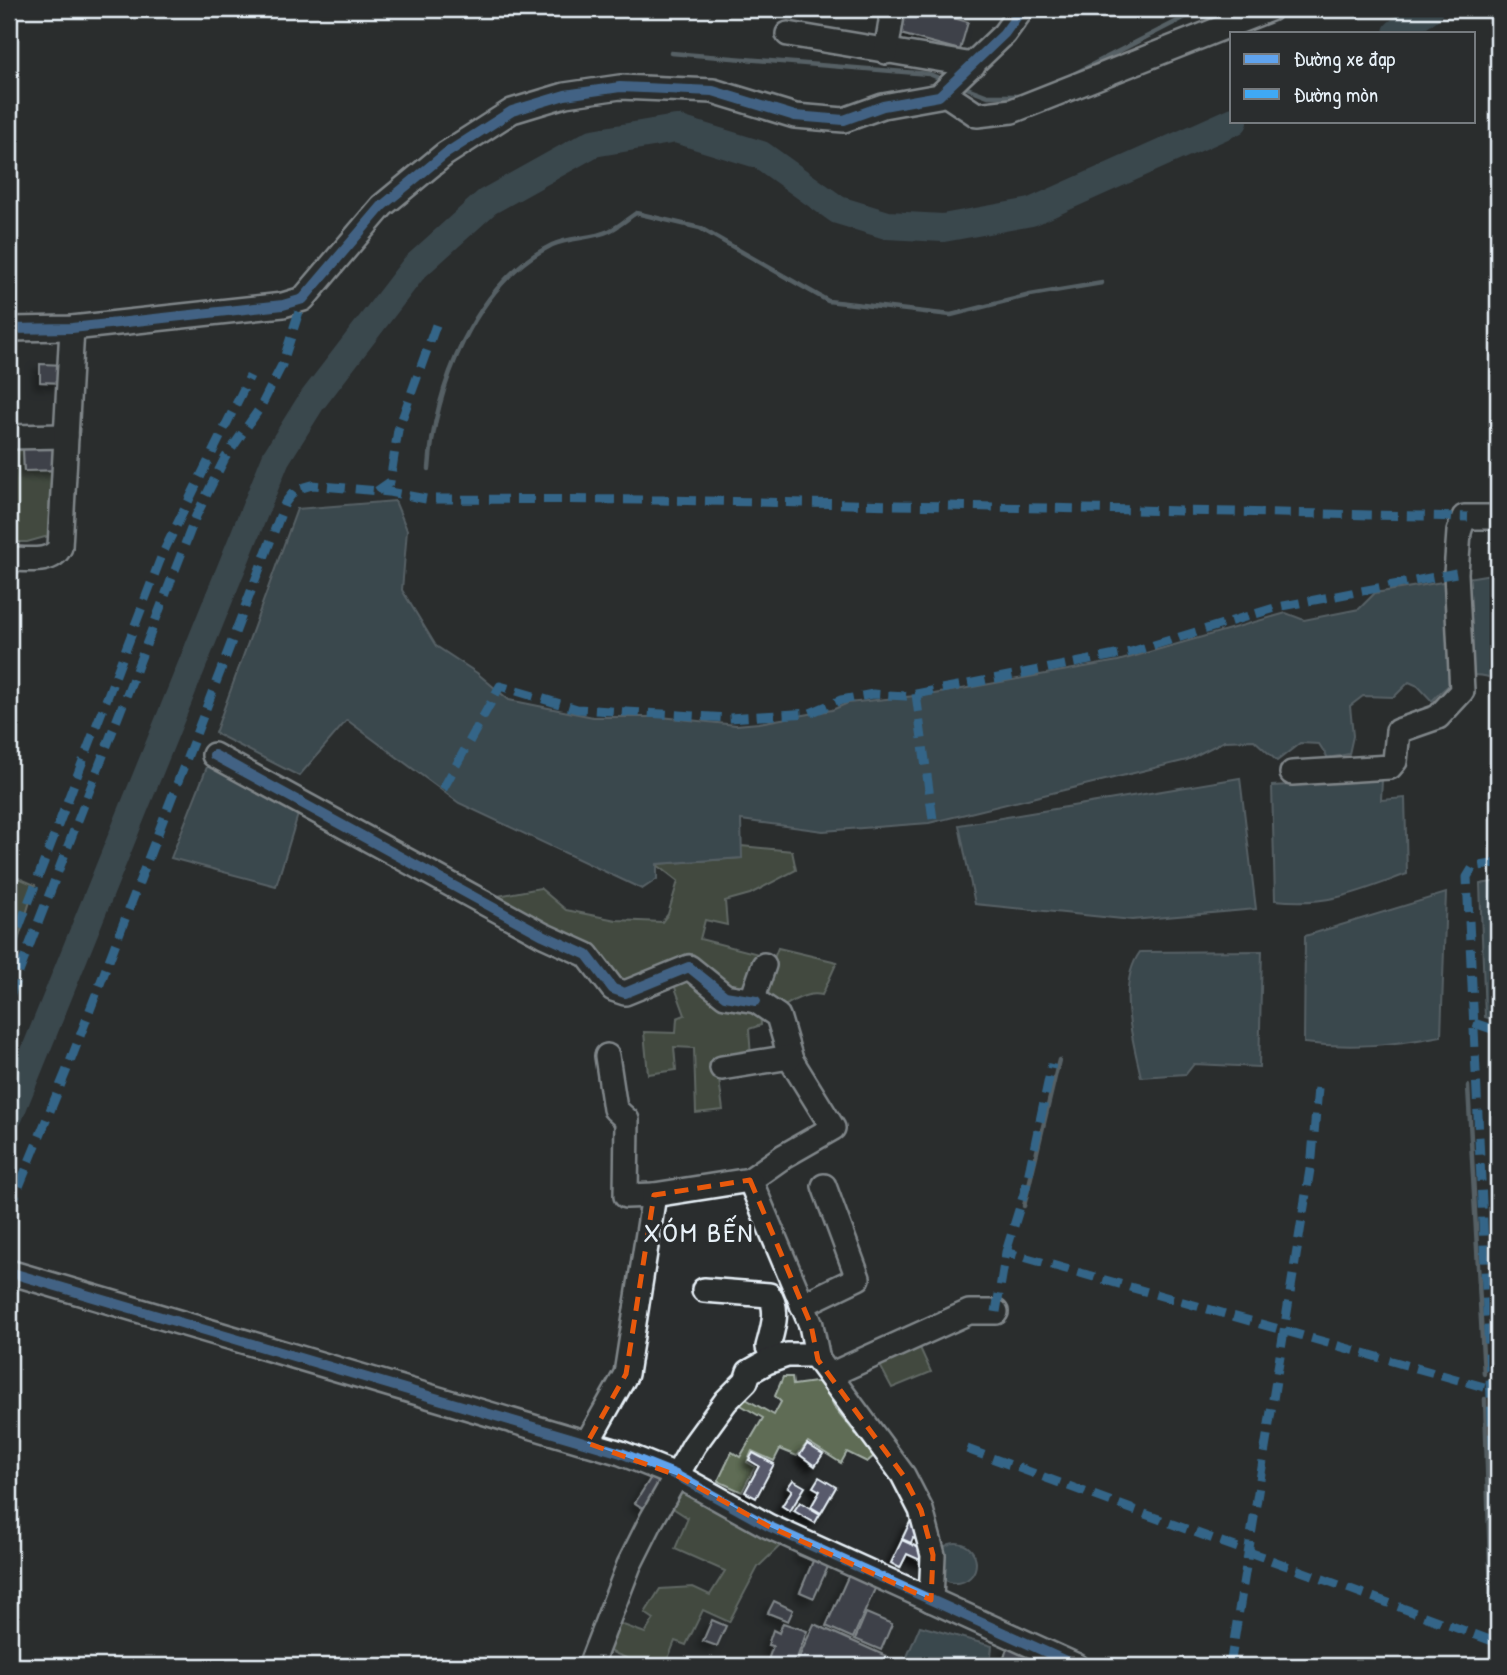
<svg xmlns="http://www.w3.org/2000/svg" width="1507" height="1675" viewBox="0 0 1507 1675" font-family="'Patrick Hand',sans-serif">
<defs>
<filter id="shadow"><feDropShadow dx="-6" dy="6" stdDeviation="3.5" flood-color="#0009"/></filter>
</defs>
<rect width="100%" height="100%" fill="#2a2d2e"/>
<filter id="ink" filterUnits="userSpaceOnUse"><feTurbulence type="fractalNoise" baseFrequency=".0143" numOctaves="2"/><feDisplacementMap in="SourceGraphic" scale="14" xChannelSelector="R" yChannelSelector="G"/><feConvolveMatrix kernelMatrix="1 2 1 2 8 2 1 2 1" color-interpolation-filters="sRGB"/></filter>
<g filter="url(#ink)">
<!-- green -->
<g fill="#5e6c54" stroke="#a3aea6" stroke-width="2">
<polygon points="9,448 62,449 56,534 27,542 9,542"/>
<path d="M 741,846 L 792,851 L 796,870 L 750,894 L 725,901 L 727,925 L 705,920 L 700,939 L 774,958 L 778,948 L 837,962 L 822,995 C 807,991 791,1001 779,1010 L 760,1007 L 761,1025 L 749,1029 L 751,1057 L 717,1064 L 723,1110 L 696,1113 L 694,1048 L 674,1047 L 676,1070 L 648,1074 L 644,1032 L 676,1033 L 677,1018 L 685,1015 L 669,971 L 625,989 L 487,898 L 540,888 L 566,910 L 616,920 L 662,922 L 668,914 L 678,881 L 656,864 L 741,858 Z"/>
<polygon points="9,874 35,885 9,970"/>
<polygon points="916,1339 931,1372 892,1388 876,1358"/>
<polygon points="783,1377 792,1377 793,1385 822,1381 835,1408 856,1434 860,1431 875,1455 867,1462 847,1452 841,1463 808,1442 797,1456 780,1449 774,1461 752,1451 747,1462 755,1467 742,1492 718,1481 732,1452 740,1457 763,1418 732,1400 737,1394 774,1415 781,1402 775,1396"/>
<polygon points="674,1487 787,1539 758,1567 729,1622 703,1610 686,1645 675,1641 665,1666 646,1666 609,1651 618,1623 645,1633 654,1619 645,1613 660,1589 693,1587 710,1595 725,1571 675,1549 688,1518 665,1503"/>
</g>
<!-- water -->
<g fill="#4f6773" stroke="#8c9ea8" stroke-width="2">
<path d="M 395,501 L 407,530 L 402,590 L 436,646 L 477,673 L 509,700 L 593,717 L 661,717 L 736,725 L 759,723 L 832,710 L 848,703 L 934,694 L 1118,661 L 1286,613 L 1304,620 L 1359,609 L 1375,593 L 1498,573 L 1498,680 C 1469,668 1452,679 1432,701 L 1418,686 L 1409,682 L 1394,697 L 1363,696 L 1350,706 L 1353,736 L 1349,754 L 1328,758 L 1319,744 L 1300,743 L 1277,761 L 1254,740 L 1224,741 L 1187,760 L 929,823 L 823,831 L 741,820 L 742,858 L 657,864 L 657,879 L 642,889 L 459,803 L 347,720 L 299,776 L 215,733 L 297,509 Z"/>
<polygon points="209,762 300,808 276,886 171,858"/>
<polygon points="1240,778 1256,909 1132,920 975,904 959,825"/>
<path d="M 1382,780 L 1381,800 L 1405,798 L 1407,874 C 1358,892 1329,906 1275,900 L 1272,786 Z"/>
<polygon points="1498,881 1498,1021 1485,1017 1480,884"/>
<path d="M 1446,893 L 1441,1036 C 1394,1045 1352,1049 1304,1043 L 1305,936 Z"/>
<path d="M 1262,951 L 1259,1067 L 1194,1064 L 1186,1074 L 1141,1077 C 1133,1040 1116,985 1140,952 Z"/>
<circle cx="956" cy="1563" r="20"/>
<polygon points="920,1626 992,1646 990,1666 903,1666"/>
</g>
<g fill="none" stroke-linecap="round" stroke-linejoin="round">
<!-- stream -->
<g stroke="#8c9ea8" stroke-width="4.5">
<polyline points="671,53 929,74 944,80"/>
<polyline points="1068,77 1201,9"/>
<polyline points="959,85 988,96 1025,96"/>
<path d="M 429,469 C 434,388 475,283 552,245 C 569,237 592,239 609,231 C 618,227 627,219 636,213 L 700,228 L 828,301 L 951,315 L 1030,295 L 1102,283"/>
<polyline points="1468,1086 1484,1374"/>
<polyline points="1024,1206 1059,1060"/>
<polyline points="1485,1399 1493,1666"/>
</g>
<!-- river -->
<g stroke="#4f6773" stroke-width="28">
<polyline points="1397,33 1429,9"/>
<polyline points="9,1116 276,458 311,402 414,268 487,202 593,143 676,129 761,155 838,210 887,225 943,228 1031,212 1234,121"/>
</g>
</g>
<!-- building -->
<g fill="#585a6c" stroke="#e8f1f8" stroke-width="2" filter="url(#shadow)">
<polygon points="903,9 920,9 968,22 960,50 897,33"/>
<polygon points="40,364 67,365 66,383 40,382"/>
<polygon points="60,447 60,470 24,471 23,448"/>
<polygon points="807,1444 823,1454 815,1466 800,1455"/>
<polygon points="753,1453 774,1464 756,1498 745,1492 759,1466 749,1460"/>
<polygon points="655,1471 669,1480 649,1512 635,1503"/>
<polygon points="819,1477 836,1487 821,1513 811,1507 820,1491 813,1487"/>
<polygon points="793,1480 805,1487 790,1511 782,1506 792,1490 788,1487"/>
<polygon points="800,1502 820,1514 815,1523 794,1511"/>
<polygon points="910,1522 927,1530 922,1542 913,1538 911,1543 902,1539"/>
<polygon points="902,1540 932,1554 927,1563 907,1554 900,1568 891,1563"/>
<polygon points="803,1547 831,1560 814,1598 800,1592 813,1561 799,1555"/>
<polygon points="851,1570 878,1582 853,1638 826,1626"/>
<polygon points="774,1601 793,1610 788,1621 768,1613"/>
<polygon points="866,1613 892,1624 881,1650 855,1639"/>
<polygon points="712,1620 726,1626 717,1646 703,1641"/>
<polygon points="783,1623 807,1631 794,1666 768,1660 773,1646 768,1645 773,1630 779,1633"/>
<polygon points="814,1624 886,1656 881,1666 796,1664"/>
<polygon points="1008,1644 1055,1666 1002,1666"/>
</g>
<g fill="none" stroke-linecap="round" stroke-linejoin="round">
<!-- minor casing -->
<g stroke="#e8f1f8" stroke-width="28">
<g id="minor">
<polyline points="788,34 973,65"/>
<polyline points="886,52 893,9"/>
<polyline points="944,93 977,115 1012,111 1270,9"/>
<polyline points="9,329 72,328 283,305 303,299 382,206 445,154 512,111 565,95 620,87 713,91 795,116 844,120 883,106 939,96 1004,34 1022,9"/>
<polyline points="9,437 66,436"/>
<path d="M 9,559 C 26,559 52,564 60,547 L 72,328"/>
<polyline points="214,755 543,935 587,955 613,989 625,993 689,967 725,996 756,1001"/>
<polyline points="1292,773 1390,767 1395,761 1398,731 1438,717 1462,691 1456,573 1459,532 1464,517 1498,517"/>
<polyline points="607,1056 615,1109 627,1120 626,1196 654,1195 750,1180 784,1156 833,1128 791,1060 778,1016 756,1001 755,991 764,965"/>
<polyline points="722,1068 790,1057"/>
<polyline points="750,1180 811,1325 818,1360 903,1475 921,1510 933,1555 931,1600"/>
<polyline points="9,1272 621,1453 676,1475 768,1526 1077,1666"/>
<path d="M 704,1290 L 769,1295 C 780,1309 772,1331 768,1347 L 775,1358"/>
<polyline points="802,1305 858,1278 824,1186"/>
<polyline points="830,1375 969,1312 996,1312"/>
<polyline points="587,1443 626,1374 654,1195"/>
<polyline points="590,1666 629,1565 652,1519 694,1445 726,1401 746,1381 749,1372 767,1362 787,1355 816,1355"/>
</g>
</g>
<!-- minor -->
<use href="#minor" stroke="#2a2d2e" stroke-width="23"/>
<!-- quiet -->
<g stroke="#3fa9f5" stroke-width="9" stroke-dasharray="18 9" stroke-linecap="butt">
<polyline points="377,491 390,482 398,430 436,325"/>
<polyline points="916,694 934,827"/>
<polyline points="443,789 500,686 577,709 729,718 810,713 841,700 873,694 906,696 1131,652 1278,607 1456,573"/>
<polyline points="1498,863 1473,867 1467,877 1498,1549"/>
<polyline points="9,953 162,555 250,376"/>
<polyline points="9,998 196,516 225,458 260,408 282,365 303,299"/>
<polyline points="1474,1023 1498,1031"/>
<polyline points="9,1211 70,1062 285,503 295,490 312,485 389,492 426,499 662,500 1468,517"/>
<polyline points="1006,1252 1026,1187 1052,1064"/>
<polyline points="996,1312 1006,1252 1498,1391"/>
<polyline points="967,1449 1498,1643"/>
<polyline points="1230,1666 1312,1157 1318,1088"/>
</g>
<!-- cycleway casing -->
<g stroke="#2a2d2e" stroke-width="15">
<g id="cycleway">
<polyline points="9,329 72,328 283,305 303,299 382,206 445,154 512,111 565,95 620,87 713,91 795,116 844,120 883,106 939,96 1004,34 1022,9"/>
<polyline points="214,755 543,935 587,955 613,989 625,993 689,967 725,996 756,1001"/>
<polyline points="9,1272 621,1453 676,1475 768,1526 1077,1666"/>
</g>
</g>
<!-- cycleway -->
<use href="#cycleway" stroke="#60a3ed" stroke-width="10"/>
</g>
</g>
<!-- marked area -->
<path d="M0 0H1507V1675H0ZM 750,1180 L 811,1325 L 818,1360 L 903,1475 L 921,1510 L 933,1555 L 931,1600 L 768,1526 L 676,1475 L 587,1443 L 626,1374 L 654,1195 Z" fill="#2a2d2e" fill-opacity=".55" fill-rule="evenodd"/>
<path fill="none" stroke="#e8590c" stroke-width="5" stroke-dasharray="14 9" stroke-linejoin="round" d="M 750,1180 L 811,1325 L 818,1360 L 903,1475 L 921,1510 L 933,1555 L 931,1600 L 768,1526 L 676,1475 L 587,1443 L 626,1374 L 654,1195 Z"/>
<g text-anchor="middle" stroke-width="6" stroke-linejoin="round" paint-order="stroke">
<!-- quarter labels -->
<g font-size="28" letter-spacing="2" fill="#e8f1f8" stroke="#2a2d2e">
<text x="699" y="1242">XÓM BẾN</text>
</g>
</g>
<!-- margin -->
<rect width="1507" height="1675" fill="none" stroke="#2a2d2e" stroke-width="35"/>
<rect x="18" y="18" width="1472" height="1640" fill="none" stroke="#e8f1f8" stroke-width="2.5" filter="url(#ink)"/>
<!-- legend -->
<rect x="1230" y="32" width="245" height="91" fill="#2a2d2e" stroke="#767b7f" stroke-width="2"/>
<rect x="1244" y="54" width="35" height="10" fill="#60a3ed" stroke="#767b7f" stroke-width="2"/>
<text x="1294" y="66" font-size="21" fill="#e8f1f8">Đường xe đạp</text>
<rect x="1244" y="89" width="35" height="10" fill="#3fa9f5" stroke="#767b7f" stroke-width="2"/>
<text x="1294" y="102" font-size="21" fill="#e8f1f8">Đường mòn</text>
</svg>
